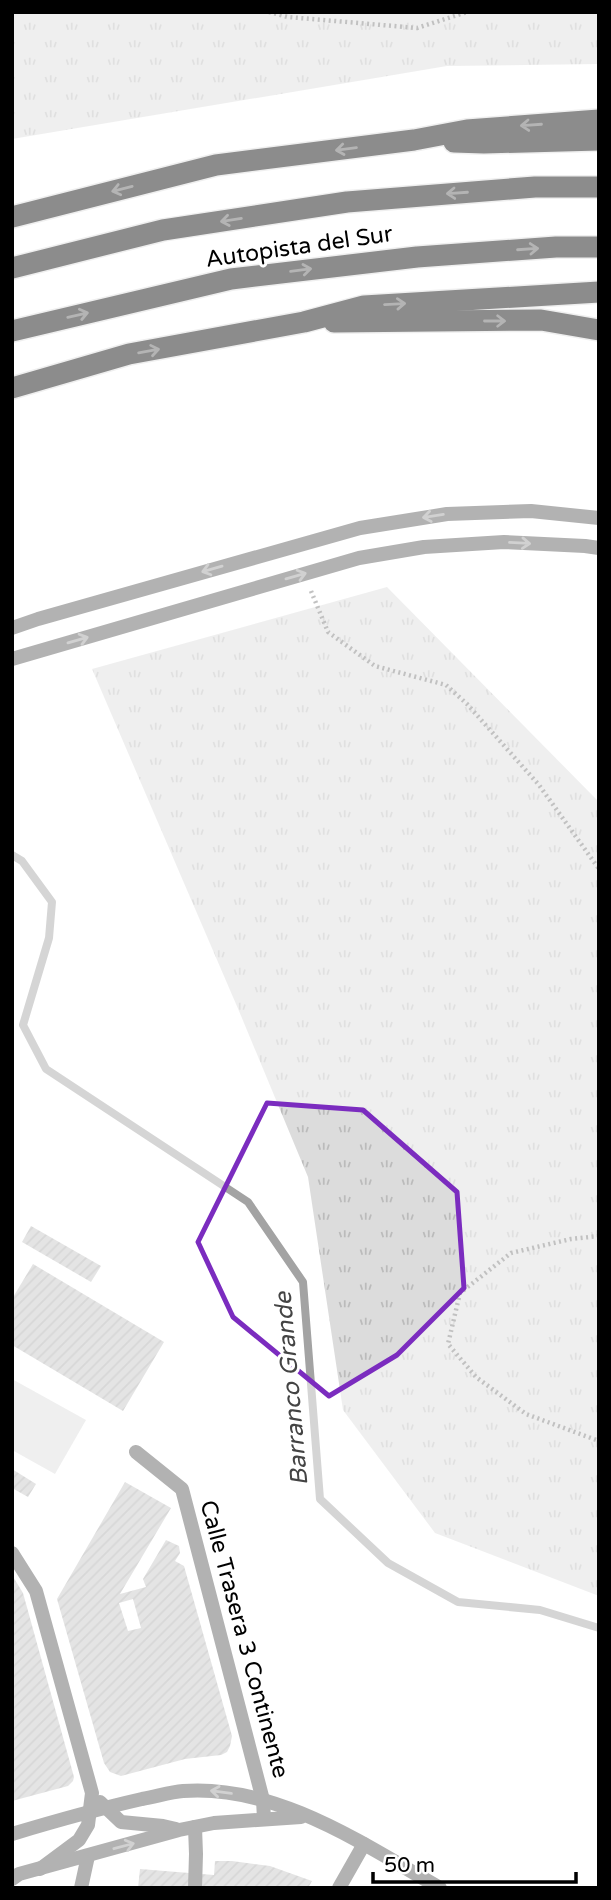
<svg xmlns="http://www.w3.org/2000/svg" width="611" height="1900" viewBox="0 0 611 1900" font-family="'Varela Round',sans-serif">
<defs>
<pattern id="grass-tufts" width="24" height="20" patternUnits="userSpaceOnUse" patternTransform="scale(1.75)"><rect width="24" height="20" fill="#dcdcdc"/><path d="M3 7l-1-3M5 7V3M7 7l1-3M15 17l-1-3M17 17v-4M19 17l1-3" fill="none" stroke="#bbb"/></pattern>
<pattern id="building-hatch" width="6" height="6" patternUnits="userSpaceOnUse" patternTransform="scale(1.75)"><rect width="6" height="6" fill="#c4c4c4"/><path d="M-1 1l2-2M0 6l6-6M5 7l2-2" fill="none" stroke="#a7a7a7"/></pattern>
</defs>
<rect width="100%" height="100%" fill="#fff"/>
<!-- grass -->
<g fill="url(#grass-tufts)">
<polygon points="12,12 599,12 599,64 447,66 12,139"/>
<polygon points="387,587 599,802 599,1596 435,1533 343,1410 308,1177 239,1011 92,669"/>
</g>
<!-- pitch -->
<polygon fill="#dcdcdc" points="12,1379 86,1420 55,1474 12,1450"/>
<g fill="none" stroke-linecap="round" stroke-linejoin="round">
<!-- stream -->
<polyline stroke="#a3a3a3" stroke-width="8" points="12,855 22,861 52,902 49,938 23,1025 46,1069 248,1202 303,1282 320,1499 388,1563 458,1602 540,1610 599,1628"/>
</g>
<!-- building -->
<g fill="url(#building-hatch)" fill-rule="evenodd">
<polygon points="31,1226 101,1266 91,1282 22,1242"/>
<polygon points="33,1264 164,1342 123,1411 12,1345 12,1299"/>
<polygon points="12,1469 36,1484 28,1497 12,1488"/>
<path d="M 125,1482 L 171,1508 L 120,1594 L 146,1587 L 143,1579 L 166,1540 L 179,1546 L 180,1553 L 175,1561 L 184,1566 L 232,1736 L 230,1746 L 227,1752 L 221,1755 L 185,1759 L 121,1776 L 110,1772 L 104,1763 L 57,1599 ZM 133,1599 L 141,1628 L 128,1631 L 119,1603 Z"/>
<polygon points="12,1575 23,1593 74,1777 73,1781 68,1786 12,1801"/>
<polygon points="215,1861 232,1861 270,1866 312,1881 308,1888 138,1888 140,1869 214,1875"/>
</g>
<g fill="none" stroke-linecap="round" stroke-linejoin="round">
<!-- motorway casing -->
<g stroke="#dbdbdb" stroke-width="24">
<g id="motorway">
<polyline points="454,142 484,143 599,140"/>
<polyline points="12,217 216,165 414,140 467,130 599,120"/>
<polyline points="12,268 163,230 347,202 535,187 599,187"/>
<polyline points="334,322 541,320 599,330"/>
<polyline points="12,331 231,279 417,257 556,247 599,247"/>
<polyline points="12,388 129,354 304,322 364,306 599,292"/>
</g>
</g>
<!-- path -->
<g stroke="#777" stroke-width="4.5" stroke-dasharray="2 3.5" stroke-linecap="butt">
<polyline points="269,12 288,17 417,28 467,12"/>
<polyline points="311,591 328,632 375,666 446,685 467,704 539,785 599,869"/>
<polyline points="599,1236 571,1239 511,1253 460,1293 448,1344 476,1377 526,1414 599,1441"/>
</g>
<!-- service -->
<g stroke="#555" stroke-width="14">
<polyline points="195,1827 196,1854 195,1888"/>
<polyline points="81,1888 88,1856"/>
</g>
<!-- pedestrian -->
<polyline stroke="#555" stroke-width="14" points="339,1888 364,1844"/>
<!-- minor -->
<g stroke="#555" stroke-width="14">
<polyline points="12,628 38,619 360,528 447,514 531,511 599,518"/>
<polyline points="12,659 359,558 424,547 504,542 585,546 599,548"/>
<polyline points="136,1452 182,1489 263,1800 264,1819"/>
<polyline points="12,1553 36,1591 92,1793 88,1825 79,1840 40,1869"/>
<polyline points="100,1802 121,1822 163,1826 176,1829"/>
<path d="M 12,1834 C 55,1821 98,1809 142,1799 C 155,1797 170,1792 183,1791 C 276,1784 363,1844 440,1888"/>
<polyline points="12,1879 19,1874 179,1830 214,1823 301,1817"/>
</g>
<!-- motorway -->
<use href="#motorway" stroke="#000" stroke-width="21"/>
</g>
<!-- one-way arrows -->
<defs><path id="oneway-shaft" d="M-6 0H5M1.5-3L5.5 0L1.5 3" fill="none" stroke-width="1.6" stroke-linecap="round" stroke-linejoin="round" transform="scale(1.75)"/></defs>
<g stroke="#595959">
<use href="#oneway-shaft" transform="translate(531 125) rotate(176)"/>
<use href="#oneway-shaft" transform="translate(346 149) rotate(173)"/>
<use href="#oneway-shaft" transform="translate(122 189) rotate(166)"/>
<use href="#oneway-shaft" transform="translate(457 193) rotate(176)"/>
<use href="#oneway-shaft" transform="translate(231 220) rotate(171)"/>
<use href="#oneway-shaft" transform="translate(528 249) rotate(-4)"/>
<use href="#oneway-shaft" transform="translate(301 270) rotate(-7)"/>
<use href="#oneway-shaft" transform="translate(395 304) rotate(-3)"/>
<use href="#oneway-shaft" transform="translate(78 315) rotate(-13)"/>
<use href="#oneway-shaft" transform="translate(495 321)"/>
<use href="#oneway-shaft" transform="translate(149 351) rotate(-10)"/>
</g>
<g stroke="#999">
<use href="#oneway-shaft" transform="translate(433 516) rotate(171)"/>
<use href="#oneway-shaft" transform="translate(520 543) rotate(3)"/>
<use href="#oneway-shaft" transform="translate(212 569) rotate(164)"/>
<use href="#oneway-shaft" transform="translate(296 576) rotate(-16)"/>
<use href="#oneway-shaft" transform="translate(78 640) rotate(-16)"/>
<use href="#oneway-shaft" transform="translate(221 1792) rotate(-172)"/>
<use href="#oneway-shaft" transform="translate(124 1846) rotate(-15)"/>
</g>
<!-- marked area -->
<path d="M0 0H611V1900H0ZM 267,1103 L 363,1110 L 457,1192 L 464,1288 L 397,1355 L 329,1396 L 233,1317 L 198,1242 Z" fill="#fff" fill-opacity=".55" fill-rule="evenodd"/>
<path fill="none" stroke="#7b2cbf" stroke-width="5" stroke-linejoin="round" d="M 267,1103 L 363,1110 L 457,1192 L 464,1288 L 397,1355 L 329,1396 L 233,1317 L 198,1242 Z"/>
<g text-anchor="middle" stroke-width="6" stroke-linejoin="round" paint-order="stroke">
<!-- street labels -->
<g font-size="23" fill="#000" stroke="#fff">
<text transform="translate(299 246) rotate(-8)" y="8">Autopista del Sur</text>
<text transform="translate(245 1639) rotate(75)" y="8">Calle Trasera 3 Continente</text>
</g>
<!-- water labels -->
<g font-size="24" font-style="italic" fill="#444" stroke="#fff">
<text transform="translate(291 1389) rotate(-95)" y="8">Barranco Grande</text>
</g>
</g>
<!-- border -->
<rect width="611" height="1900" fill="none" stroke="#000000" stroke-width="28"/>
<!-- scale -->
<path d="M373 1872v10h203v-10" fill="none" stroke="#000000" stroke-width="3.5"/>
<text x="384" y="1872" font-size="21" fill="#000000" stroke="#ffffff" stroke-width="5" paint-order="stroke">50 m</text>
</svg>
